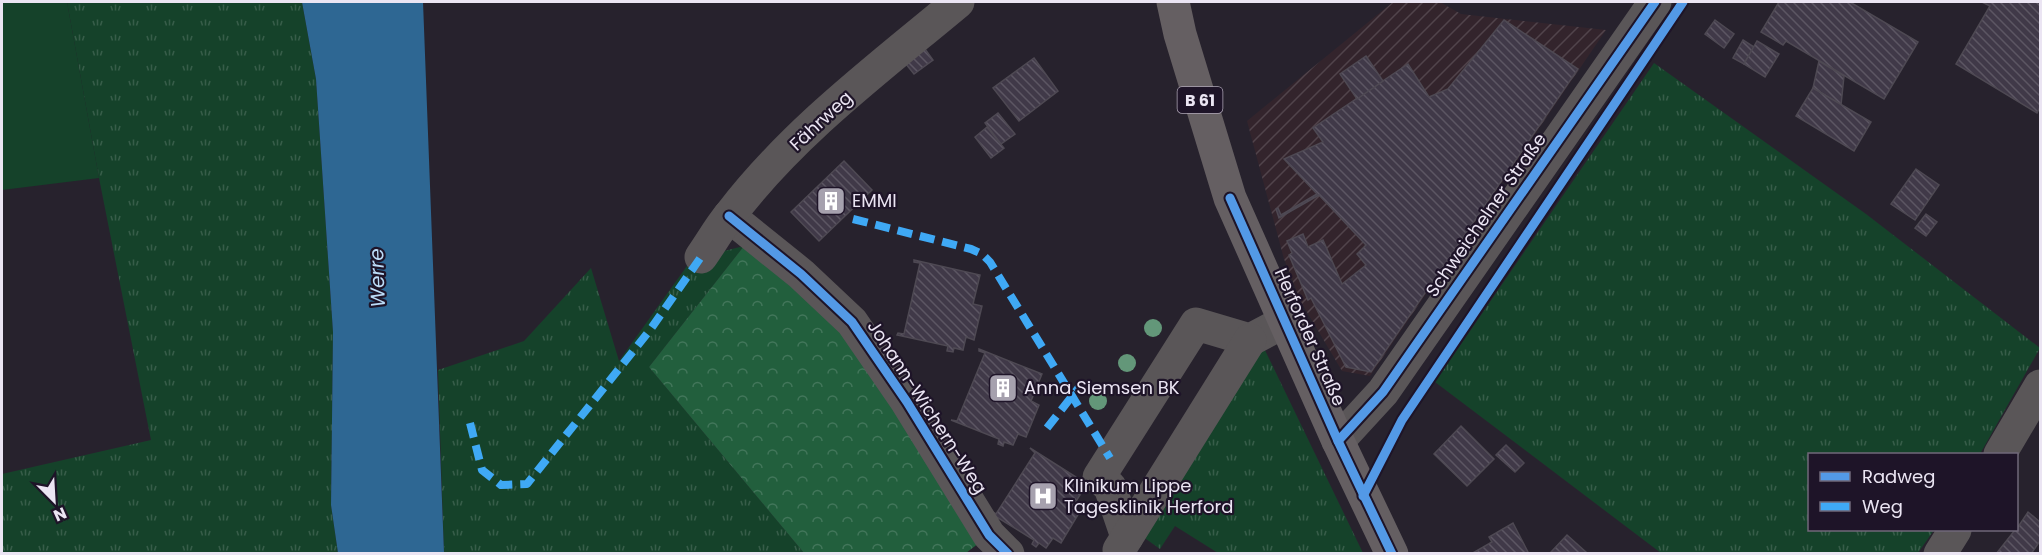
<svg xmlns="http://www.w3.org/2000/svg" width="2042" height="555" viewBox="0 0 2042 555" font-family="Poppins,sans-serif">
<defs>
<pattern id="industrial-furrows" width="10" height="10" patternUnits="userSpaceOnUse" patternTransform="scale(1.5)"><rect width="10" height="10" fill="#33242c"/><path d="M-1 1l2-2M0 10L10 0M9 11l2-2" fill="none" stroke="#51444b"/></pattern>
<pattern id="grass-tufts" width="24" height="20" patternUnits="userSpaceOnUse" patternTransform="scale(1.5)"><rect width="24" height="20" fill="#15422a"/><path d="M3 7l-1-3M5 7V3M7 7l1-3M15 17l-1-3M17 17v-4M19 17l1-3" fill="none" stroke="#375d49"/></pattern>
<pattern id="forest-crowns" width="20" height="18" patternUnits="userSpaceOnUse" patternTransform="scale(1.5)"><rect width="20" height="18" fill="#225f3d"/><path d="M2 6a3 3 0 1 1 6 0M12 15a3 3 0 1 1 6 0" fill="none" stroke="#42765a"/></pattern>
<pattern id="building-back-hatch" width="6" height="6" patternUnits="userSpaceOnUse" patternTransform="scale(1.5)"><rect width="6" height="6" fill="#403948"/><path d="M-1 5l2 2M0 0l6 6M5-1l2 2" fill="none" stroke="#5c5663"/></pattern>
</defs>
<rect width="100%" height="100%" fill="#27222d"/>
<!-- industrial -->
<polygon fill="url(#industrial-furrows)" points="1393,2 1440,2 1461,14 1606,30 1370,376 1342,371 1301,302 1284,259 1247,121"/>
<!-- grass -->
<g fill="url(#grass-tufts)">
<polygon points="67,2 302,2 316,79 333,332 331,505 338,553 2,553 2,474 151,440 99,178"/>
<polygon points="1654,63 1866,214 2040,348 1980,454 1810,454 1810,530 1934,530 1918,553 1661,553 1435,382"/>
<polygon points="744,246 649,367 804,553 444,553 438,370 524,341 591,268 619,361 692,259"/>
<polygon points="1262,344 1363,553 1218,553 1175,526 1160,549 1139,534"/>
</g>
<!-- forest -->
<polygon fill="url(#forest-crowns)" points="744,246 842,330 979,543 966,553 804,553 649,367"/>
<!-- park -->
<polygon fill="#15422a" points="2,2 67,2 99,178 2,190"/>
<!-- water -->
<polygon fill="#2e6793" points="302,2 423,2 444,553 338,553 331,505 333,332 316,79"/>
<!-- building -->
<g fill="url(#building-back-hatch)" stroke="#4e4953" stroke-width="1.5">
<polygon points="1779,2 1850,2 1918,42 1884,99 1786,41 1783,45 1761,32"/>
<polygon points="1982,2 2040,2 2040,107 2037,113 1956,64 1990,6"/>
<polygon points="1504,20 1578,69 1371,372 1346,367 1311,298 1308,300 1289,255 1292,253 1287,241 1303,234 1308,247 1323,240 1342,284 1366,265 1357,254 1366,245 1319,195 1279,218 1276,209 1278,208 1281,215 1317,194 1284,159 1323,142 1313,128 1408,64 1429,97 1448,89"/>
<polygon points="1715,20 1734,34 1724,48 1705,34"/>
<polygon points="1743,40 1754,47 1744,64 1733,58"/>
<polygon points="1757,41 1779,54 1765,77 1744,64"/>
<polygon points="925,49 933,60 914,74 906,64"/>
<polygon points="1366,56 1383,81 1357,99 1340,74"/>
<polygon points="1034,58 1058,91 1019,121 993,88"/>
<polygon points="1819,61 1844,76 1841,105 1813,88"/>
<polygon points="1813,88 1871,122 1854,151 1796,116"/>
<polygon points="998,113 1015,134 1001,144 985,123"/>
<polygon points="987,127 1004,148 991,158 975,137"/>
<polygon points="844,161 872,190 819,241 791,212"/>
<polygon points="1916,169 1939,185 1915,220 1891,204"/>
<polygon points="1926,214 1937,222 1926,236 1915,228"/>
<polygon points="914,260 980,275 973,304 982,306 974,340 966,337 963,350 954,348 953,352 947,351 948,346 897,335 898,333 904,334 920,263 914,262"/>
<polygon points="979,349 1042,374 1031,401 1039,405 1026,437 1018,434 1013,445 1004,442 1003,446 998,444 999,439 951,420 957,421 985,353 979,351"/>
<polygon points="1461,426 1494,459 1467,486 1434,454"/>
<polygon points="1506,445 1524,463 1515,472 1496,455"/>
<polygon points="1030,448 1087,484 1071,509 1079,513 1061,543 1053,538 1046,548 1039,543 1036,547 1032,544 1034,540 990,513 991,511 996,514 1035,453"/>
<polygon points="2028,512 2040,522 2040,541 2031,554 1996,554 2015,530 2016,530"/>
<polygon points="1513,523 1529,554 1471,554 1492,542 1489,537"/>
<polygon points="1567,535 1587,553 1551,552"/>
</g>
<g fill="none" stroke-linecap="round" stroke-linejoin="round">
<!-- minor -->
<g stroke="#5a5658" stroke-width="33">
<polyline points="729,216 801,274 852,322 907,402 989,535 1008,554"/>
<path d="M 701,257 C 711,243 719,228 730,215 C 793,132 879,68 958,2"/>
<polyline points="1338,441 1383,392 1655,2"/>
<polyline points="2000,454 2040,386"/>
<polyline points="1127,537 1110,487 1099,477 1196,324 1250,340 1284,322"/>
<polyline points="1119,550 1250,340"/>
<polyline points="1940,554 1955,530"/>
</g>
<!-- major -->
<polyline stroke="#655f62" stroke-width="33" points="1173,2 1180,34 1230,198 1338,441 1392,554"/>
<!-- quiet -->
<g stroke="#3fa9f5" stroke-width="8" stroke-dasharray="15 8" stroke-linecap="butt">
<polyline points="853,219 971,249 982,254 990,262 1110,458"/>
<polyline points="470,423 482,470 501,485 527,484 650,330 701,257"/>
<polyline points="1047,428 1080,386"/>
</g>
<!-- cycleway casing -->
<g stroke="#1e1428" stroke-width="13">
<g id="cycleway">
<polyline points="1230,198 1338,441 1392,554"/>
<polyline points="729,216 801,274 852,322 907,402 989,535 1008,554"/>
<polyline points="1338,441 1383,392 1655,2"/>
<polyline points="1363,496 1402,420 1683,2"/>
</g>
</g>
<!-- cycleway -->
<use href="#cycleway" stroke="#5399e6" stroke-width="9"/>
</g>
<!-- trees -->
<g fill="#639779">
<circle cx="1153" cy="328" r="9"/>
<circle cx="1127" cy="363" r="9"/>
<circle cx="1098" cy="401" r="9"/>
</g>
<!-- icons -->
<defs>
<g id="building-square" transform="scale(1.5)"><rect x="-9" y="-9" width="18" height="18" rx="4" fill="#a6a1ae" stroke="#1e1428"/><path d="M-4-6H4V6H1V3H-1V6H-4ZM-2.5-4.3h1.7v1.8h-1.7ZM.8-4.3h1.7v1.8H.8ZM-2.5-1h1.7V.8h-1.7ZM.8-1h1.7V.8H.8Z" fill="#fff"/></g>
<g id="hospital-square" transform="scale(1.5)"><rect x="-9" y="-9" width="18" height="18" rx="4" fill="#a6a1ae" stroke="#1e1428"/><path d="M-5-5h3v3.5h4V-5h3V5h-3V1.5h-4V5h-3Z" fill="#fff"/></g>
</defs>
<g fill-rule="evenodd">
<use href="#building-square" x="831" y="201"/>
<use href="#building-square" x="1003" y="388"/>
<use href="#hospital-square" x="1043" y="496"/>
</g>
<g text-anchor="middle" stroke-width="4.5" stroke-linejoin="round" paint-order="stroke">
<!-- shield labels -->
<rect fill="#1e1428" stroke="#aea6b6" stroke-width="1.5" x="1177.5" y="87" width="45" height="26" rx="4.5"/>
<g font-size="16" font-weight="bold" fill="#ebe5f3">
<text x="1200" y="106">B 61</text>
</g>
<!-- street labels -->
<g font-size="18" fill="#ebe5f3" stroke="#1e1428">
<text transform="translate(821 121) rotate(-43)" y="6">Fährweg</text>
<text transform="translate(1486 215) rotate(-55)" y="6">Schweichelner Straße</text>
<text transform="translate(1310 337) rotate(66)" y="6">Herforder Straße</text>
<text transform="translate(927 407) rotate(57)" y="6">Johann-Wichern-Weg</text>
</g>
<!-- poi labels -->
<g font-size="18" fill="#ebe5f3" stroke="#1e1428" text-anchor="start">
<text x="852" y="207">EMMI</text>
<text x="1024" y="394">Anna Siemsen BK</text>
<text x="1064" y="492">Klinikum Lippe<tspan x="1064" dy="21">Tagesklinik Herford</tspan></text>
</g>
<!-- water labels -->
<g font-size="20" font-style="italic" fill="#bcdcf8" stroke="#1e1428">
<text transform="translate(377 278) rotate(-92)" y="7">Werre</text>
</g>
</g>
<!-- border -->
<rect width="2042" height="555" fill="none" stroke="#ebe5f3" stroke-width="6"/>
<!-- legend -->
<rect x="1808" y="453" width="210" height="78" fill="#1e1428" stroke="#706879" stroke-width="1.5"/>
<rect x="1820" y="472" width="30" height="9" fill="#5399e6" stroke="#706879" stroke-width="1.5"/>
<text x="1862" y="483" font-size="18" fill="#ebe5f3">Radweg</text>
<rect x="1820" y="502" width="30" height="9" fill="#3fa9f5" stroke="#706879" stroke-width="1.5"/>
<text x="1862" y="513" font-size="18" fill="#ebe5f3">Weg</text>
<!-- north arrow -->
<g transform="translate(54 501) rotate(156)" stroke="#1e1428" stroke-width="4.5" paint-order="stroke">
<path d="M0-4.5L10 22L0 15L-10 22Z" fill="#ebe5f3"/>
<text y="-9" font-size="16" font-weight="bold" text-anchor="middle" fill="#ebe5f3">N</text>
</g>
</svg>
